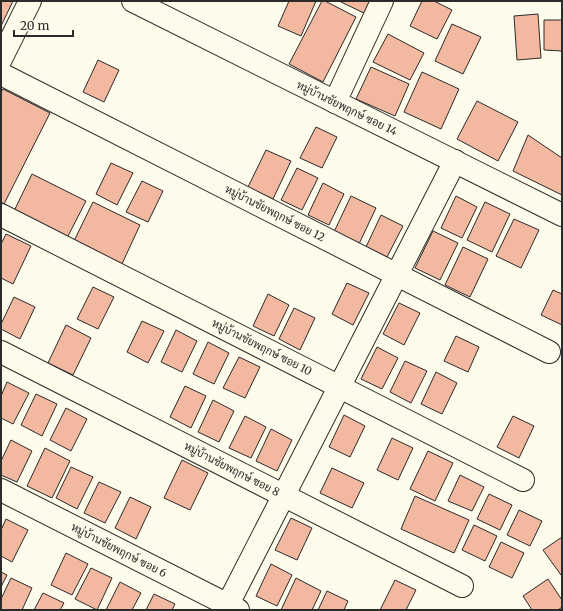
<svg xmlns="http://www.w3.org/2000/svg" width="563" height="611" viewBox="0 0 563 611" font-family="Merriweather,Sarabun,serif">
<rect width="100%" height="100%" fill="#fdfbea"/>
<!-- building -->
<g fill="#f2b8a0" stroke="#2b2b2b">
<polygon points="1,1 13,1 1,26"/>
<polygon points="289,1 316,1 301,36 278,26"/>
<polygon points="322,1 325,1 356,17 323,82 289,64"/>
<polygon points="339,1 375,1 368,15"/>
<polygon points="422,1 434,1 452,10 437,39 410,26"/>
<polygon points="538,14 541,58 517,60 514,16"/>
<polygon points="544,20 562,20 562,51 544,50"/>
<polygon points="452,24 481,37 463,74 435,61"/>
<polygon points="388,34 424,53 410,80 373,62"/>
<polygon points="98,60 119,70 104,102 83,92"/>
<polygon points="371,67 409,84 395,116 356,99"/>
<polygon points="422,72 459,89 441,129 404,112"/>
<polygon points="3,89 50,113 4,204 1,202 1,92"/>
<polygon points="477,101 518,122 498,161 457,139"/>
<polygon points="316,127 337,137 322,168 300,158"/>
<polygon points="528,135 562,158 562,195 513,171"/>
<polygon points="266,150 291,161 273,199 248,187"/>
<polygon points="111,163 133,173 117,205 96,194"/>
<polygon points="297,168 318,178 302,210 281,200"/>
<polygon points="32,174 86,201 67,238 14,211"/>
<polygon points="142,181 163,191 148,222 126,212"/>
<polygon points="323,183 344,194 329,225 308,215"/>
<polygon points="351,196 376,208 358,246 333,234"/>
<polygon points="456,196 477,207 462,238 441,228"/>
<polygon points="93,202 140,225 121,266 73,243"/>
<polygon points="485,202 510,214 492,252 467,240"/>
<polygon points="381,215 403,226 387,257 366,247"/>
<polygon points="514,219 539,230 521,268 496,256"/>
<polygon points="433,231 458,243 440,280 415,268"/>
<polygon points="6,234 31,246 13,284 1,278 1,244"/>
<polygon points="463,247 488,259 470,297 445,285"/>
<polygon points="347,283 369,293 353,325 332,314"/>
<polygon points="93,287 114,297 98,329 77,319"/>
<polygon points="553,290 562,294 562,325 541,315"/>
<polygon points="268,294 289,305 274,336 253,326"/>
<polygon points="14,297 35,307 20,339 1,329 1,324"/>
<polygon points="399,303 420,313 404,345 383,334"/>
<polygon points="294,308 315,318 300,350 279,339"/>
<polygon points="142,321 164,331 148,363 127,352"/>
<polygon points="66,325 91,338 73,375 48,363"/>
<polygon points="176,330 197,341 182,372 161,362"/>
<polygon points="456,336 479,347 468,372 444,361"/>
<polygon points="208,342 229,353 214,384 193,374"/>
<polygon points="377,347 398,358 382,389 361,379"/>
<polygon points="239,357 260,367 245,398 223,388"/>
<polygon points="405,361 427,371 411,403 390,392"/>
<polygon points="436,372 457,383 442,414 421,404"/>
<polygon points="7,382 29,393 13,424 1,418 1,396"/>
<polygon points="185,386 206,396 191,428 170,417"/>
<polygon points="36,394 57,404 42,436 21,425"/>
<polygon points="213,400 234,411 219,442 198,432"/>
<polygon points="66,408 87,419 71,451 50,440"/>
<polygon points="344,415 365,426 350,457 329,447"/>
<polygon points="245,416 266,427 251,458 229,448"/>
<polygon points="513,416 534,426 519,458 497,447"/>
<polygon points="271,429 292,440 277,471 256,461"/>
<polygon points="392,438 413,448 398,480 377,470"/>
<polygon points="11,440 32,451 17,482 1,475 1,461"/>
<polygon points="45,448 70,461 52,498 27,486"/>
<polygon points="428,451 453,463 435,501 410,489"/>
<polygon points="182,460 208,473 190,510 164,498"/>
<polygon points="71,467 93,477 77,509 56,498"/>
<polygon points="332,468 364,483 352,508 320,493"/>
<polygon points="460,475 484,487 472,511 448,501"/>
<polygon points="99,482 121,492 105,523 84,513"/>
<polygon points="489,494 512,505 500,530 477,519"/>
<polygon points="415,496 469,520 454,553 401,529"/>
<polygon points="130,497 151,507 136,539 115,528"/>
<polygon points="519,510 542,521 530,546 507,535"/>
<polygon points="291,518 312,528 297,560 275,550"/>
<polygon points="6,519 28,530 12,562 1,556 1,530"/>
<polygon points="474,525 497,536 485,561 462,550"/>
<polygon points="562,537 562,574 561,575 543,550"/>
<polygon points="501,542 524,553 512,578 489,567"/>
<polygon points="66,553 88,564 72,595 51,585"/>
<polygon points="271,564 292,575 277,606 256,596"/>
<polygon points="91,568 112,578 97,610 75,599"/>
<polygon points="1,572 7,575 1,587"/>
<polygon points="11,578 32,588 22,610 1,610 1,599"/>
<polygon points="296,578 321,591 312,610 281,610"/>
<polygon points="548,579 562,600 562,607 558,610 532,610 523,596"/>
<polygon points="395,580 416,590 406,610 380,610"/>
<polygon points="120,582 141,593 132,610 106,610"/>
<polygon points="327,591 348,601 344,610 318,610"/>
<polygon points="43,593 64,603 60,610 34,610"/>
<polygon points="154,594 175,604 172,610 146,610"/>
</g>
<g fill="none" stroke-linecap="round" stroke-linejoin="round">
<!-- minor casing -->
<g stroke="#2b2b2b" stroke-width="24">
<g id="minor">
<polyline points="133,1 562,215"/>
<polyline points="1,59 30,1"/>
<polyline points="1,74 549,352"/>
<polyline points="335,102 382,1"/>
<polyline points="1,215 523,480"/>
<polyline points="1,352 462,586"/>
<polyline points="1,490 238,610"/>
<polyline points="225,610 455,161"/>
</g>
</g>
<!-- minor -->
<use href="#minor" stroke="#fdfbea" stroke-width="22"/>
</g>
<g text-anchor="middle" stroke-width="3" stroke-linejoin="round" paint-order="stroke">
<!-- street labels -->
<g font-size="11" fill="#2b2b2b" stroke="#fdfbea">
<text transform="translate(347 108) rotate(26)" y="4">หมู่บ้านชัยพฤกษ์ ซอย 14</text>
<text transform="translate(275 213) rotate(27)" y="4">หมู่บ้านชัยพฤกษ์ ซอย 12</text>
<text transform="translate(262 347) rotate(27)" y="4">หมู่บ้านชัยพฤกษ์ ซอย 10</text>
<text transform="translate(232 469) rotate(27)" y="4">หมู่บ้านชัยพฤกษ์ ซอย 8</text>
<text transform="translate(119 550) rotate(27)" y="4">หมู่บ้านชัยพฤกษ์ ซอย 6</text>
</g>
</g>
<!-- border -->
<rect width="563" height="611" fill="none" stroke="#2b2b2b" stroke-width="4"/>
<!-- scale -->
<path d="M14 30v6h59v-6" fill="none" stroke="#2b2b2b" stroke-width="2"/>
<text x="20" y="30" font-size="12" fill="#2b2b2b" stroke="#fdfbea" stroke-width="3" paint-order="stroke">20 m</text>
</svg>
